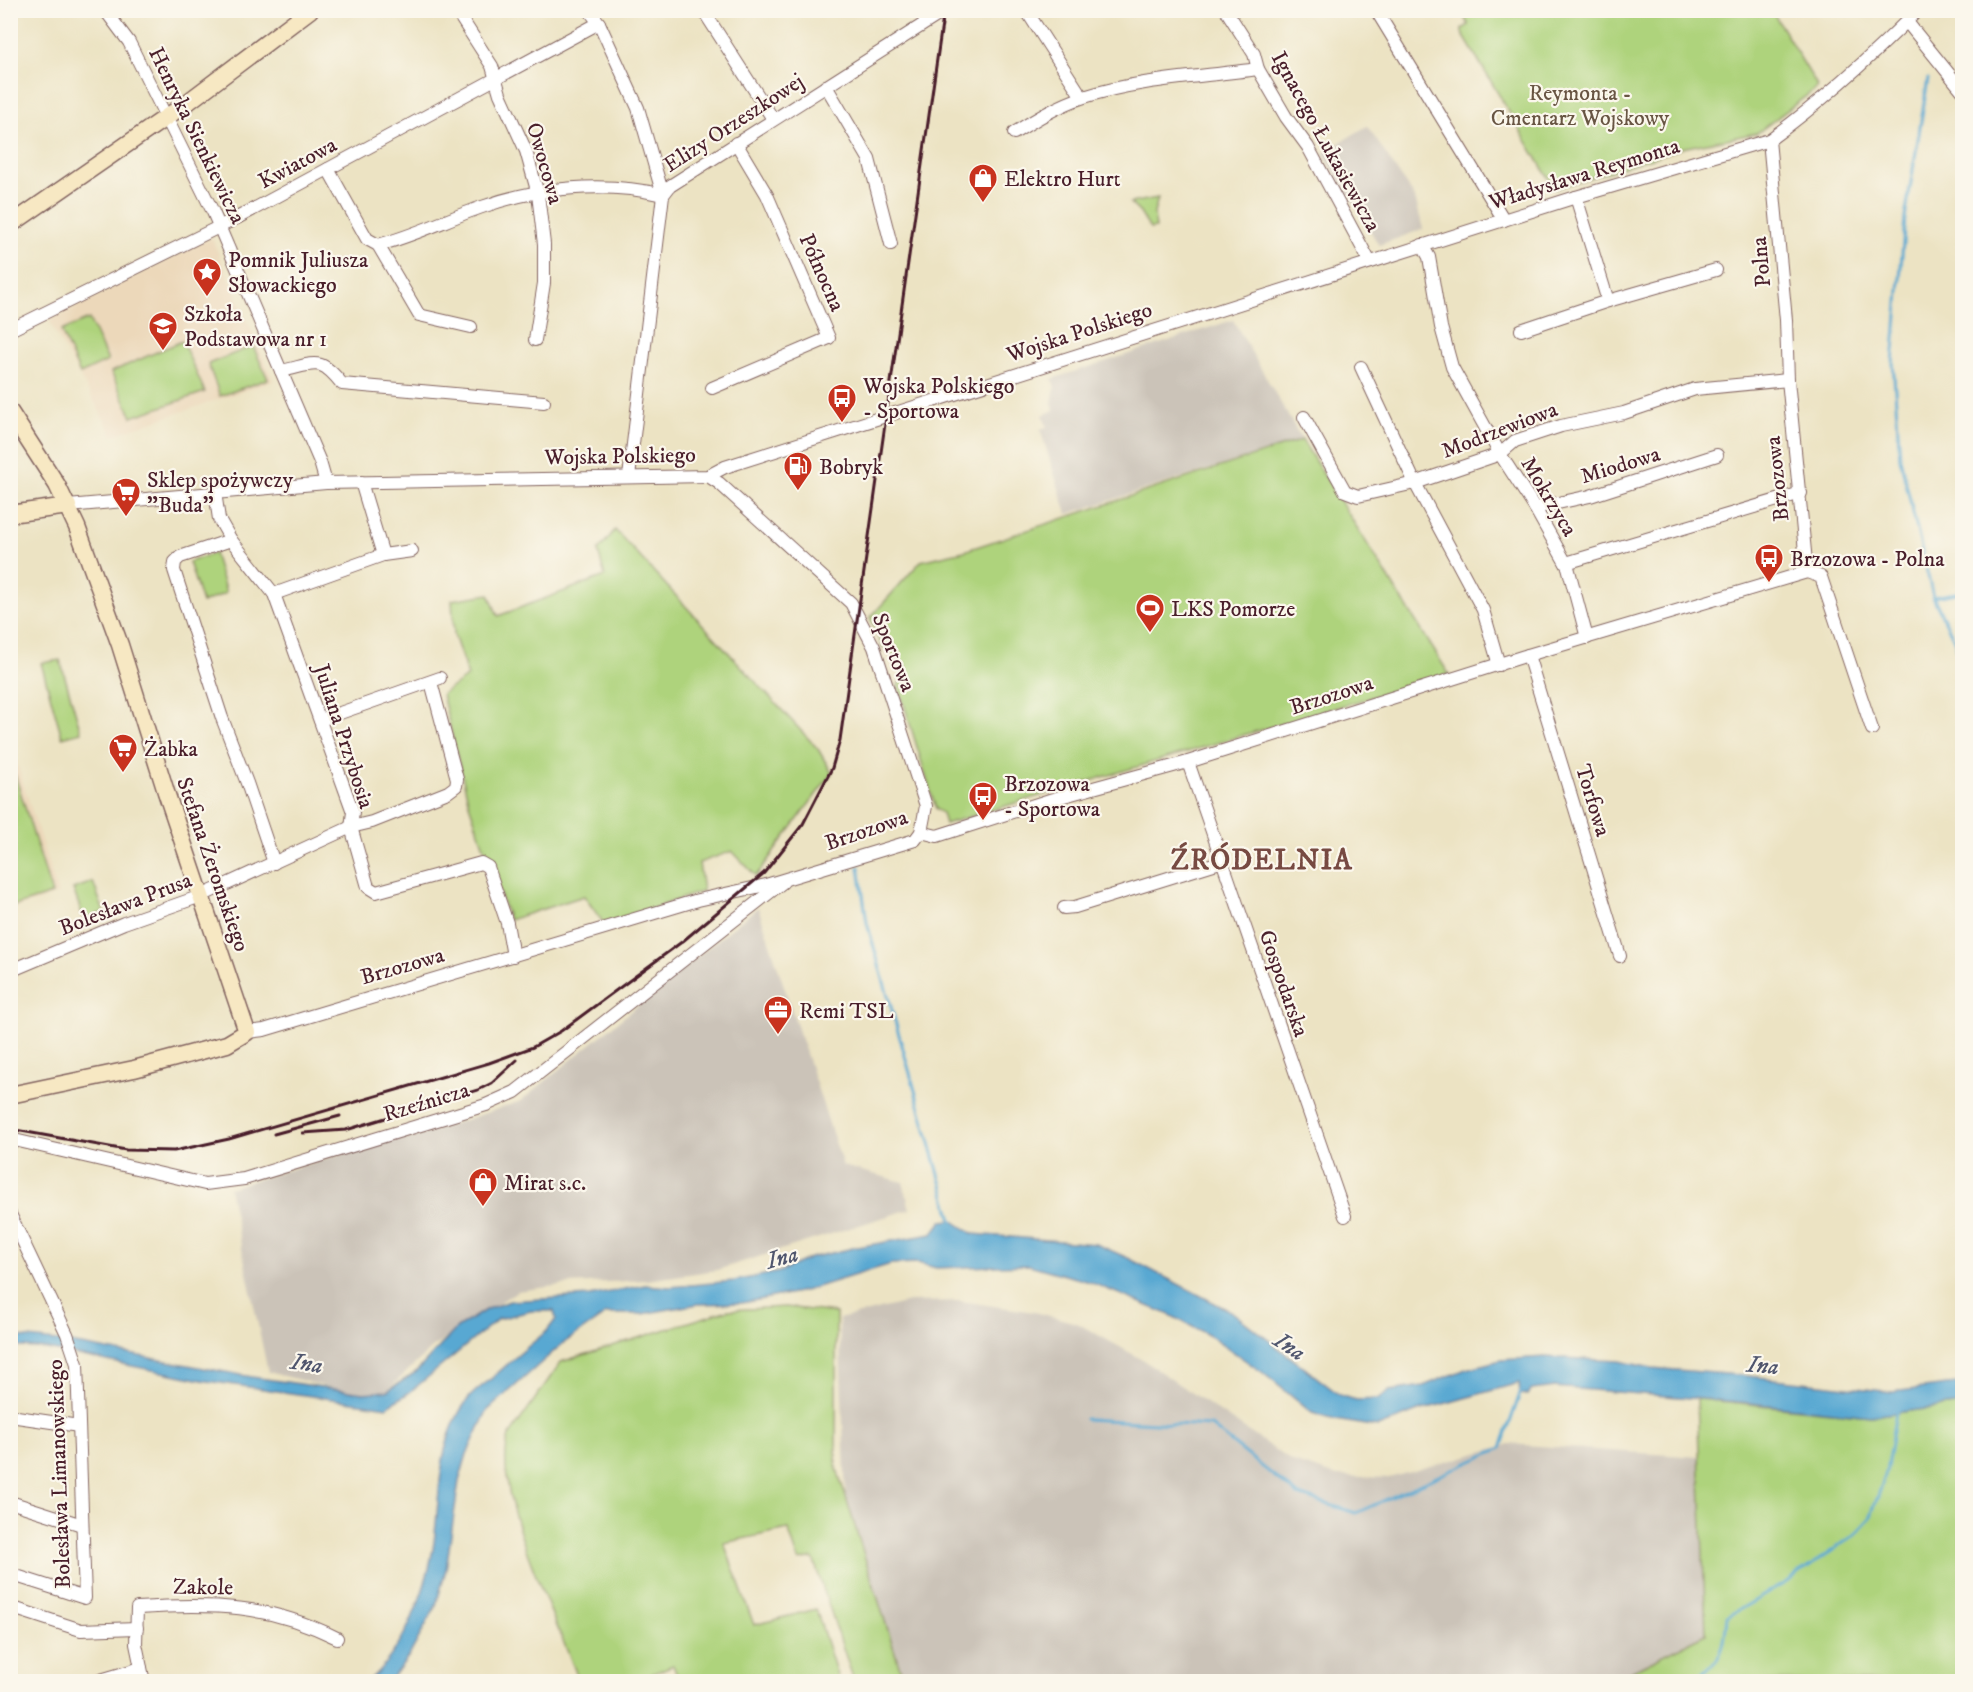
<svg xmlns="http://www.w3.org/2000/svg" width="1973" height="1692" viewBox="0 0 1973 1692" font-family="'IM FELL DW Pica',serif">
<rect width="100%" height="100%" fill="#fbf7ec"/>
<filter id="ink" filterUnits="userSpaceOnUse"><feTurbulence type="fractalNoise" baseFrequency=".0167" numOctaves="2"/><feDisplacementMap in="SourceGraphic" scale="12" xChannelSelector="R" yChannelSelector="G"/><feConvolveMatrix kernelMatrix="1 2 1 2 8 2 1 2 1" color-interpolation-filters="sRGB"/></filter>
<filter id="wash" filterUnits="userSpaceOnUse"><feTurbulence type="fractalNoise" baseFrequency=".008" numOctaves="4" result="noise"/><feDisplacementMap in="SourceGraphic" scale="24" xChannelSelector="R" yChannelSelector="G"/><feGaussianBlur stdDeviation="1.35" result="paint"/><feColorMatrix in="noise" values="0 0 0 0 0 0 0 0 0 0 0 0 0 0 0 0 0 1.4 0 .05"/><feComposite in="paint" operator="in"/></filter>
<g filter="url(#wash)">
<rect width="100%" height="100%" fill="#ece3c3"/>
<!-- built -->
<g fill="#ecd8ba">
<polygon points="212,238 273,381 113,435 49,321"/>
<polygon points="10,741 58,894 11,909 10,909"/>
</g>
<!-- industrial -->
<g fill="#cbc3b8">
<polygon points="1367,126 1415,198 1423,229 1379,245 1323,153"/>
<polygon points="1233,320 1302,440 1067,514 1040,429 1047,427 1043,415 1054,410 1052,403 1055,387 1052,379"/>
<polygon points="758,907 843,1166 903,1182 910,1209 717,1270 647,1280 570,1284 517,1291 433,1347 378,1399 268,1372 229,1188 391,1139 412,1138 521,1101"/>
<polygon points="960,1301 1034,1312 1077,1323 1143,1360 1293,1462 1337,1476 1389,1478 1509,1444 1699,1457 1706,1634 1609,1681 998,1682 997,1679 989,1682 905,1681 846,1501 839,1319 909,1302"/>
</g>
<!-- green -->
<g fill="#aed37c" stroke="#7c7954" stroke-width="1.5">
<polygon points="1460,11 1772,11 1818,87 1757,133 1682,148 1555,189 1462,33 1462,29 1469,25"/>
<polygon points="1158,198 1154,213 1156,228 1150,229 1140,213 1130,203"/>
<polygon points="89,319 108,361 80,374 61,331"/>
<polygon points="182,341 205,392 132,417 111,372"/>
<polygon points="253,346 268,379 220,396 208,364"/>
<polygon points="1302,440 1449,674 945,824 942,813 936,809 898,685 905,675 905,665 882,647 870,618 921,561 964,551"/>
<polygon points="615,530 818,749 832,773 756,876 732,851 699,863 703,891 605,925 584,896 509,920 469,804 442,694 468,676 454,635 452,600 489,594 498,616 605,576 598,551"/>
<polygon points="214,553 226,593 202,603 189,562"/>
<polygon points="60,660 81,732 62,737 41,663"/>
<polygon points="15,775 52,894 11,907 10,776"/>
<polygon points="93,882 104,912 84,919 73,889"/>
<path d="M 786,1307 L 836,1313 L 836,1466 L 904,1681 L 854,1681 L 813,1558 L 799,1561 L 788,1529 L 724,1543 L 754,1625 L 816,1609 L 839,1681 L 679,1681 L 673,1665 L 636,1681 L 579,1681 C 558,1620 490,1496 509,1436 L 561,1362 L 728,1310 Z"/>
<polygon points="1697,1399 1871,1416 1962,1404 1962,1681 1609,1682 1706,1634"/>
</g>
<!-- water -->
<path fill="#58a8d2" stroke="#51647e" stroke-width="1.5" d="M 952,1220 L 973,1234 L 1096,1244 L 1128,1258 L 1232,1312 L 1341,1396 L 1357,1400 L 1379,1399 L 1389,1391 L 1423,1386 L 1466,1369 L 1501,1360 L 1545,1357 L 1619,1361 L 1652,1368 L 1739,1375 L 1893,1392 L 1962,1383 L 1962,1404 L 1871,1416 L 1740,1402 L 1554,1387 L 1532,1390 L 1527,1395 L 1520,1394 L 1519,1383 L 1418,1411 L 1378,1427 L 1335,1420 L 1312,1413 L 1262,1372 L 1212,1337 L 1170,1315 L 1090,1282 L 1029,1265 L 936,1268 L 918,1263 L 891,1264 L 804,1291 L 742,1303 L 698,1304 L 642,1314 L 606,1314 L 561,1345 L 487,1411 L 467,1454 L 459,1481 L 446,1569 L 436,1606 L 410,1654 L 390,1681 L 367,1682 C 404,1650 425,1595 433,1549 C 441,1499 435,1442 468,1399 C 474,1391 484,1385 492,1378 C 510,1362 528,1346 547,1331 L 556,1319 L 554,1311 L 531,1311 L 498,1319 L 410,1392 L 387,1407 L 207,1381 L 47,1349 L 11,1346 L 11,1336 L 65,1342 L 252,1377 L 363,1393 L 387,1391 L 416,1372 L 457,1328 L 487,1309 L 510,1301 L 590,1296 L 645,1285 L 670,1287 L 734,1281 L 779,1272 L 810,1258 L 857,1247 L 932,1234 L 942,1221 Z"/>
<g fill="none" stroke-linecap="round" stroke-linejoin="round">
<!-- stream -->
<g stroke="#58a8d2" stroke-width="3">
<polyline points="1928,79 1905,218 1893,363 1900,458 1933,597 1962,592"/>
<polyline points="1933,597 1955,641 1962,668"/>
<polyline points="859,867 867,923 952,1220"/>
<polyline points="1085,1419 1211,1426 1298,1495 1356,1513 1501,1448 1521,1391"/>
<path d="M 1687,1682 C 1722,1661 1723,1657 1727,1617 L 1790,1580 L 1856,1534 L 1870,1519 L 1886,1473 L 1896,1412"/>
</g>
</g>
</g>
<g filter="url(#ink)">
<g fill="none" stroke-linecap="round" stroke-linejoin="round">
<!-- street casing -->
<g stroke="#836460" stroke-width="14">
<g id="street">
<polyline points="105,10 129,42 213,212 320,462 326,483"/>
<polyline points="456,10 492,66 500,94 526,151 538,194 544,244 544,283 535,340"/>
<polyline points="589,10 599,23 638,108 663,195"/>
<polyline points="703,10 773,119"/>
<polyline points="1026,10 1082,97"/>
<polyline points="1226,10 1254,54 1258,69 1286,117 1308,147 1370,262"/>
<polyline points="1376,10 1504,220"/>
<polyline points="1907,22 1962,90"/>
<polyline points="826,86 869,159 891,244"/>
<path d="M 1014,133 C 1036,119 1059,105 1084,97 C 1140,79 1201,77 1258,69"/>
<polyline points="1769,140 1786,320 1788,380 1807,572"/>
<polyline points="328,169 367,239 378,245 419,315 471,327"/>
<polyline points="1576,197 1608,301"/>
<path d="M 378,245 C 414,236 447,219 482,207 C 537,187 606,181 663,195"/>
<polyline points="1422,245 1429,257 1441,327 1452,367 1500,454 1535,508 1568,567 1587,638"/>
<polyline points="10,330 237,218 599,23"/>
<polyline points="1521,330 1608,301 1716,270"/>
<polyline points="1361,367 1415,483 1483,610 1499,665"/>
<path d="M 281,371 C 315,364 319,355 342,384 L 544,402"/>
<polyline points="712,388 829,338 767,195 736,143"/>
<polyline points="1304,417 1345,491 1358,496 1415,483 1500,454 1515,441 1561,426 1624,413 1695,389 1788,380"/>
<polyline points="629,477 663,195 670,186 946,10"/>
<polyline points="361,482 383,555"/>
<polyline points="215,492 219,519 231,540 274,594 353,812 351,827 368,887 376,892 481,863 488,867 507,923 513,956"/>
<path d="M 68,506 L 326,483 L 708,476 L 725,467 L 1576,197 L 1769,140 C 1823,101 1871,57 1918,10"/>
<polyline points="1535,508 1590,496 1717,455"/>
<polyline points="231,540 180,557 175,562 174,570 222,718 247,783 274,863"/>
<polyline points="1566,563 1801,493"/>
<polyline points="274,594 383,555 412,551"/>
<polyline points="1528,655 1620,956"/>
<polyline points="320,720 440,678"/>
<polyline points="1188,762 1345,1216"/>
<polyline points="921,832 937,836 1053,799 1188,762 1528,655 1807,572 1821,577 1872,729"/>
<polyline points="1064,908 1075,907 1220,862"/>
<polyline points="10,971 124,923 201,896 351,827 372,822 448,792 456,786 457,779 431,682"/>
<polyline points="247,1032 264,1030 698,900 766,885 915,840 921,832 926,806 874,647 851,603 719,483 708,476"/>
<polyline points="10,1139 205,1184 244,1179 486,1105 515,1092 783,882"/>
<polyline points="10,1214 67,1334 77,1364 85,1598 10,1574"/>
<polyline points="10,1416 79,1426"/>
<polyline points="10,1502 82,1525"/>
<polyline points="10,1607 81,1630 137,1628"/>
<polyline points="94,1682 141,1668"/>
<path d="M 144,1682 L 136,1644 L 137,1608 C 212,1603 269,1604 337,1638"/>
</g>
</g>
<!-- secondary casing -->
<g stroke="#836460" stroke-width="19">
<g id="secondary">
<polyline points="10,225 184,105 310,10"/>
<polyline points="10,412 57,485 77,527 120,645 166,792 247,1032 227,1044 134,1069 10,1095"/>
<polyline points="10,514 68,506"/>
</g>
</g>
<!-- street -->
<use href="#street" stroke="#fff" stroke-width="12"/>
<!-- secondary -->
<use href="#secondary" stroke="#f7e8c3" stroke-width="16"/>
<!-- rail -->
<g stroke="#4a1f2b" stroke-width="3">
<polyline points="10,1129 126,1150 174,1151 229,1139 489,1063 533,1047 561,1031 683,941 764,873 803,824 832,768 840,740 944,10"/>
<polyline points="303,1133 346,1130 478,1090 492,1083 517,1060"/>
<polyline points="274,1134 340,1116"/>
</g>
</g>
</g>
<!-- icons -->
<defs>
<g id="shop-pin" transform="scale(1.5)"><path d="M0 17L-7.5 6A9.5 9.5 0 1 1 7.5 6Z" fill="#c8321e" stroke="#fbf7ec"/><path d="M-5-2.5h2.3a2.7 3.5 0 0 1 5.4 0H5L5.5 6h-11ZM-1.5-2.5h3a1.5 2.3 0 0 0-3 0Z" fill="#fff"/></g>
<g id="sight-pin" transform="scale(1.5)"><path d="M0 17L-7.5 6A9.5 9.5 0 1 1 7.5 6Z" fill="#c8321e" stroke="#fbf7ec"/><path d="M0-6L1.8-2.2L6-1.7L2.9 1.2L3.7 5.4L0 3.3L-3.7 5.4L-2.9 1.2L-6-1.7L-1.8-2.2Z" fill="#fff"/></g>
<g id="school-pin" transform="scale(1.5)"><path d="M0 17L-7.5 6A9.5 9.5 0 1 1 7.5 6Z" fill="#c8321e" stroke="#fbf7ec"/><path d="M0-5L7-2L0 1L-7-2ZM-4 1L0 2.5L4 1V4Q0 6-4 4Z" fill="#fff"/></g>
<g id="bus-pin" transform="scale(1.5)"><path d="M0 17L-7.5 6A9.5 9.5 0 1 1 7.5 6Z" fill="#c8321e" stroke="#fbf7ec"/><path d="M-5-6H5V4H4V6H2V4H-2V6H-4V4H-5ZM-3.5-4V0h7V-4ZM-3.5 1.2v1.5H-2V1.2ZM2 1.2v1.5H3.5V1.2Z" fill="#fff"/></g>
<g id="fuel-pin" transform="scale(1.5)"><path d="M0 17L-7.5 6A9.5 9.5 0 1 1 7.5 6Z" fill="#c8321e" stroke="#fbf7ec"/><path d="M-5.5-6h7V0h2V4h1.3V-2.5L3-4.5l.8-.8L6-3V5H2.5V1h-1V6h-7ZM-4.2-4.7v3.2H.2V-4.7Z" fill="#fff"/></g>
<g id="supermarket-pin" transform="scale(1.5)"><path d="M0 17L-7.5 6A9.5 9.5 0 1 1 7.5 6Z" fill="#c8321e" stroke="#fbf7ec"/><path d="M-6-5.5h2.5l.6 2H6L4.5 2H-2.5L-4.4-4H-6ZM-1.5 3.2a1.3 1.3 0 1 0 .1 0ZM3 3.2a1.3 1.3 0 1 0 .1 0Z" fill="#fff"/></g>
<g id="stadium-pin" transform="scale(1.5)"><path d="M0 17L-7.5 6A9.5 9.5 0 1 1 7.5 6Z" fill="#c8321e" stroke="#fbf7ec"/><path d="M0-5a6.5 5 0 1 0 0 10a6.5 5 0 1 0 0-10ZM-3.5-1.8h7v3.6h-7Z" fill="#fff"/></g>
<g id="office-pin" transform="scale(1.5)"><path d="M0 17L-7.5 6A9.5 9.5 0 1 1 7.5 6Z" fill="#c8321e" stroke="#fbf7ec"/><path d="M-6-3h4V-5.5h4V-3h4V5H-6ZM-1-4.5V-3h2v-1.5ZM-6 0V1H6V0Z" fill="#fff"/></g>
</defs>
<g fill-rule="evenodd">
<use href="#shop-pin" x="983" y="178"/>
<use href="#sight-pin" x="207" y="272"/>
<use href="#school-pin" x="163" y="326"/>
<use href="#bus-pin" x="842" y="398"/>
<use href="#fuel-pin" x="798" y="466"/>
<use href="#supermarket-pin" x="126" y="492"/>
<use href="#bus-pin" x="1769" y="558"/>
<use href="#stadium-pin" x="1150" y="608"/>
<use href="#supermarket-pin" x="123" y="748"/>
<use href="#bus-pin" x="983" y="796"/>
<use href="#office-pin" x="778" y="1010"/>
<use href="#shop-pin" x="483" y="1182"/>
</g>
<g text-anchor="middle" stroke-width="4.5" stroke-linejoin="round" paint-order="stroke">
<!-- park labels -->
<g font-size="22" fill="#685543" stroke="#fbf7ec">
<text x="1580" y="100">Reymonta -<tspan x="1580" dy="25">Cmentarz Wojskowy</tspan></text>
</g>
<!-- street labels -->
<g font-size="22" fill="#4a1f2b" stroke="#fbf7ec">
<text transform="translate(733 122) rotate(-33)" y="8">Elizy Orzeszkowej</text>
<text transform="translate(198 135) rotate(64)" y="8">Henryka Sienkiewicza</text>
<text transform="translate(1327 141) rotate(61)" y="8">Ignacego Łukasiewicza</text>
<text transform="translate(297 162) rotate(-28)" y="8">Kwiatowa</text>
<text transform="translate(546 163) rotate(74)" y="8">Owocowa</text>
<text transform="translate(1584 173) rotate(-17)" y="8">Władysława Reymonta</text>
<text transform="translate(1760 262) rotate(-95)" y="8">Polna</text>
<text transform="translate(823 272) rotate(66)" y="8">Północna</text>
<text transform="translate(1079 331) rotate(-18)" y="8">Wojska Polskiego</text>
<text transform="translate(1499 429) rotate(-21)" y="8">Modrzewiowa</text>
<text transform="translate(620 455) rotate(-1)" y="8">Wojska Polskiego</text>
<text transform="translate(1620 464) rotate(-17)" y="8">Miodowa</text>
<text transform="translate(1776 479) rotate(-96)" y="8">Brzozowa</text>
<text transform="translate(1550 496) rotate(59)" y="8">Mokrzyca</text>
<text transform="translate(895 652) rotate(68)" y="8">Sportowa</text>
<text transform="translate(1331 694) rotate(-18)" y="8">Brzozowa</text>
<text transform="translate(345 736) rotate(72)" y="8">Juliana Przybosia</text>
<text transform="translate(1594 800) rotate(73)" y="8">Torfowa</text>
<text transform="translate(866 829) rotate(-19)" y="8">Brzozowa</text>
<text transform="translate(214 864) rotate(71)" y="8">Stefana Żeromskiego</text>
<text transform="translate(125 903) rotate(-21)" y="8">Bolesława Prusa</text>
<text transform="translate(402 965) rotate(-16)" y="8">Brzozowa</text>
<text transform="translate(1285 983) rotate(71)" y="8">Gospodarska</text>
<text transform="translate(426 1101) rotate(-17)" y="8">Rzeźnicza</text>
<text transform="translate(58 1474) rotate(-92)" y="8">Bolesława Limanowskiego</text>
<text transform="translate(203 1586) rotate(1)" y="8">Zakole</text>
</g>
<!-- poi labels -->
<g font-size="22" fill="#4a1f2b" stroke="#fbf7ec" text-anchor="start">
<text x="1004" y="186">Elektro Hurt</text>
<text x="228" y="267">Pomnik Juliusza<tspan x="228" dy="25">Słowackiego</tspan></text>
<text x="184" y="321">Szkoła<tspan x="184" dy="25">Podstawowa nr 1</tspan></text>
<text x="863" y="393">Wojska Polskiego<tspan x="863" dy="25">- Sportowa</tspan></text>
<text x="819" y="474">Bobryk</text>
<text x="147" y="487">Sklep spożywczy<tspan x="147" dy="25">"Buda"</tspan></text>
<text x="1790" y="566">Brzozowa - Polna</text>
<text x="1171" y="616">LKS Pomorze</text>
<text x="144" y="756">Żabka</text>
<text x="1004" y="791">Brzozowa<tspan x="1004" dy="25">- Sportowa</tspan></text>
<text x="799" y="1018">Remi TSL</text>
<text x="504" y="1190">Mirat s.c.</text>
</g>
<!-- water labels -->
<g font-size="24" font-style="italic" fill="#50566e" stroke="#fbf7ec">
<text transform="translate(782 1257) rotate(-15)" y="8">Ina</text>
<text transform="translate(1290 1346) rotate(34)" y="8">Ina</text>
<text transform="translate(307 1363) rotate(9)" y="8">Ina</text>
<text transform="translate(1763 1365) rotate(5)" y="8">Ina</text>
</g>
<!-- district labels -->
<g font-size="28" font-weight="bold" letter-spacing="1.5" fill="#774a42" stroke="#fbf7ec">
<text x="1262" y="869">ŹRÓDELNIA</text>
</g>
</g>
<!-- margin -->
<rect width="1973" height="1692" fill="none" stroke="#fbf7ec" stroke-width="36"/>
</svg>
